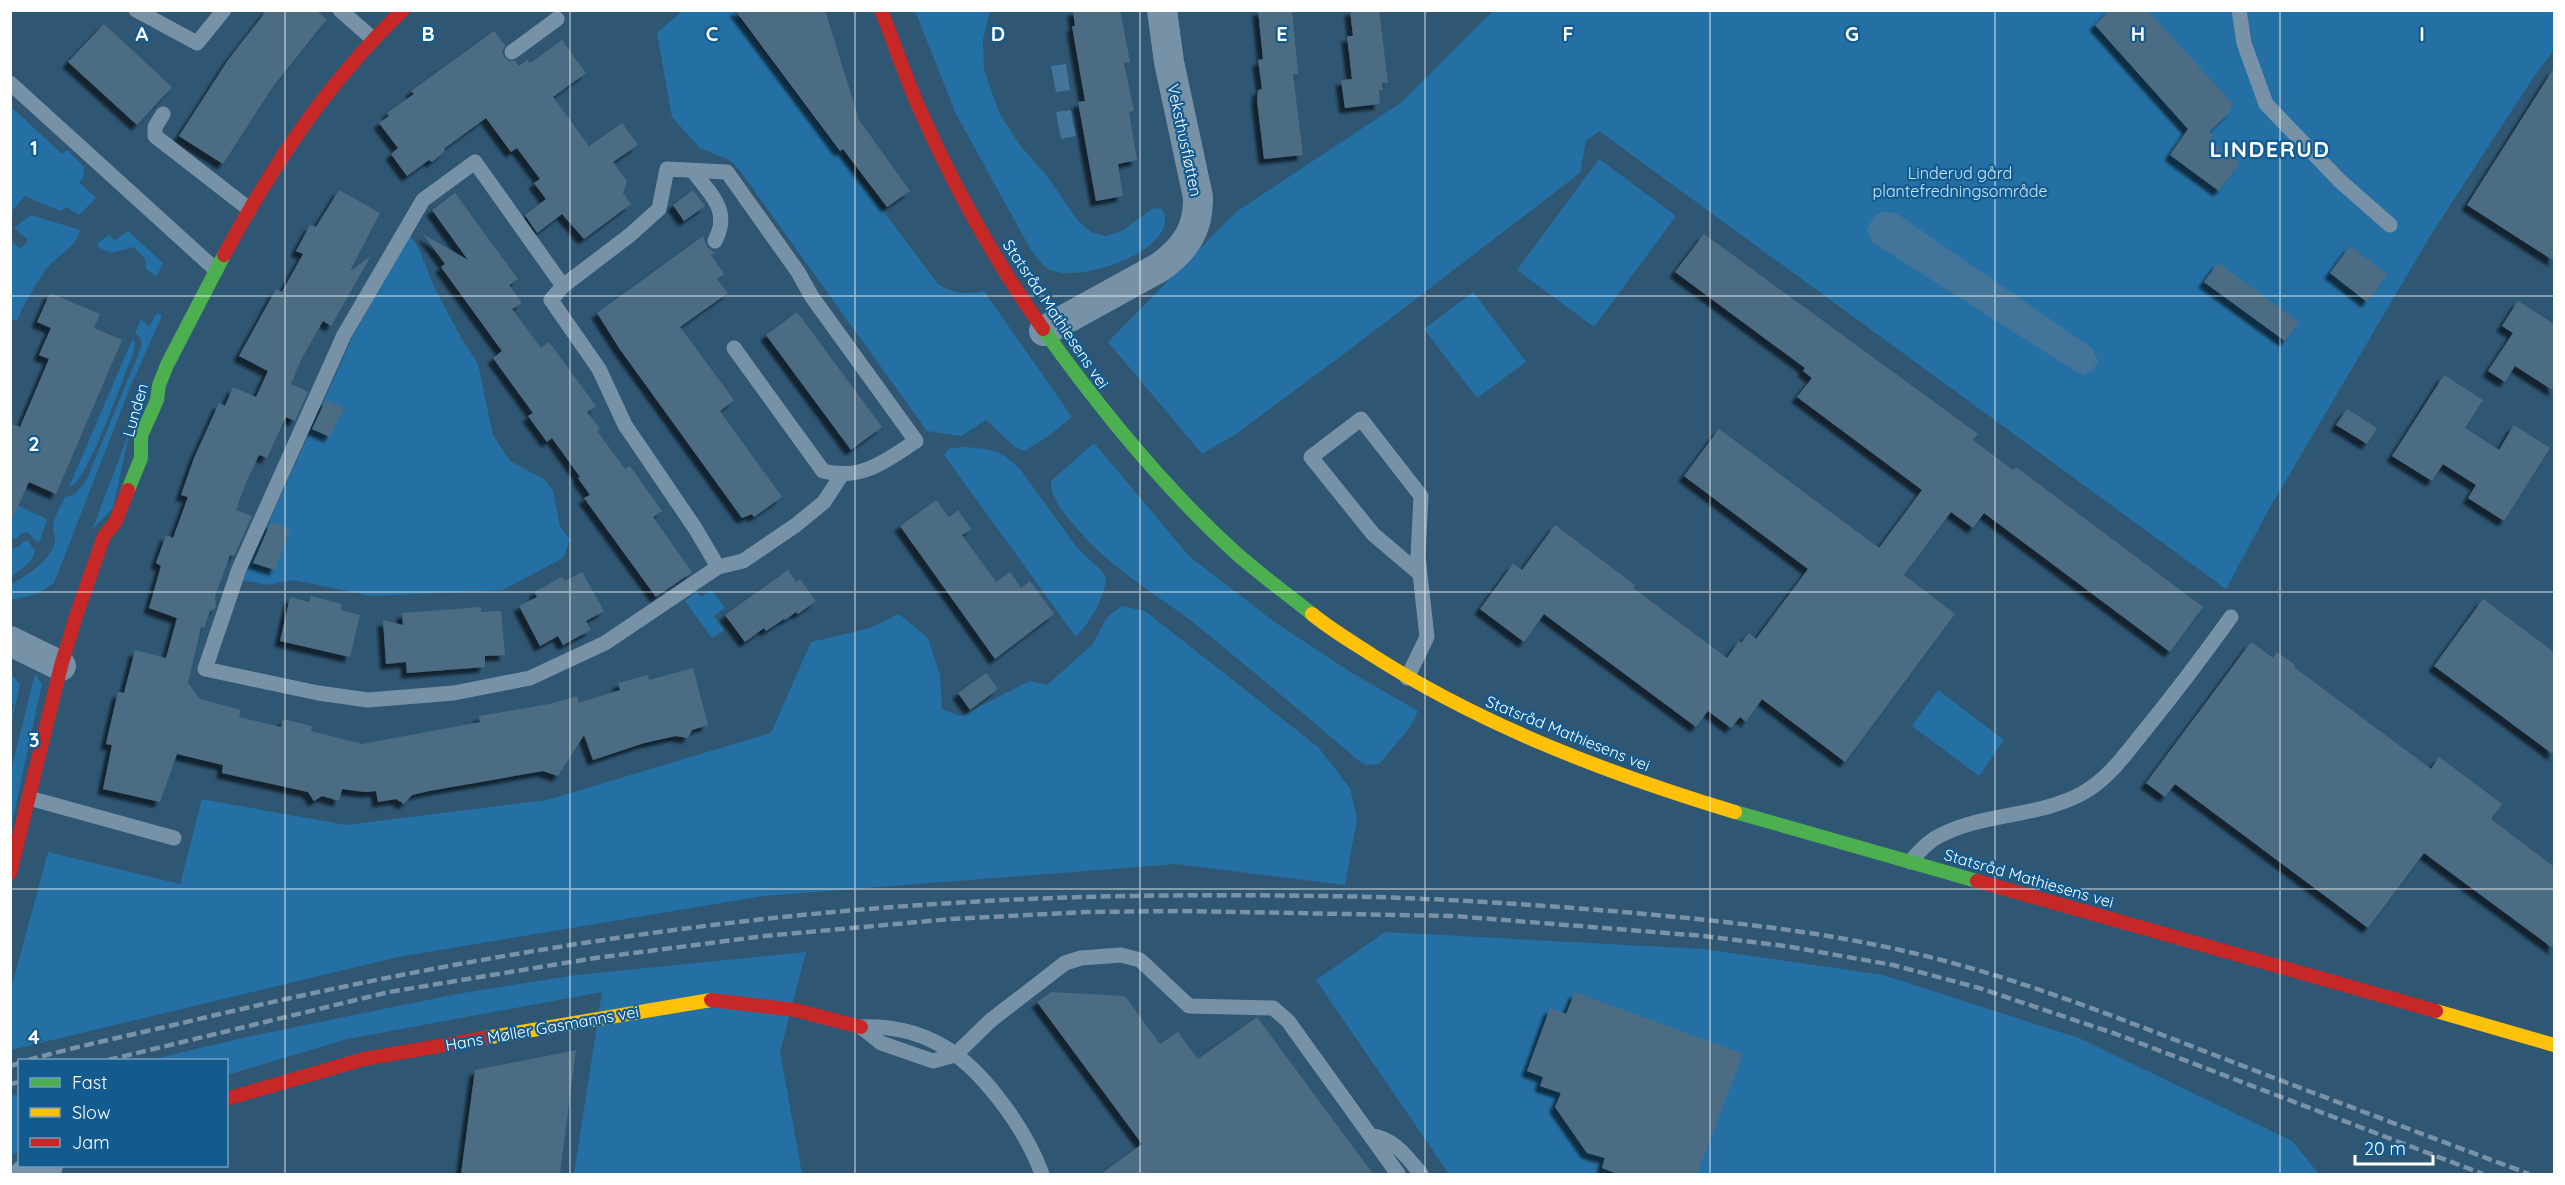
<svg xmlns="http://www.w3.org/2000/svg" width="2565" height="1185" viewBox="0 0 2565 1185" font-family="Quicksand,sans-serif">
<defs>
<filter id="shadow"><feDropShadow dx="-5.5" dy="5.5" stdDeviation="1.5" flood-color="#0009"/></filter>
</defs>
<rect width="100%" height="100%" fill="#2f5673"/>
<!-- green -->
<g fill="#2470a4">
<path d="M 682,11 L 733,11 L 938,284 C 955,294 965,295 984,291 L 1072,417 L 1046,438 L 1024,451 L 1015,447 L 986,420 L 961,436 L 927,431 L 741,172 L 731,161 L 700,148 L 672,117 L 657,33 Z"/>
<path d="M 915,11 L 990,11 L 983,39 L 984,70 L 999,112 L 1019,144 L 1047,176 L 1078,221 L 1091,232 L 1105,236 L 1122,231 L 1153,208 L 1162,209 C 1184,248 1082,284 1050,270 C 1043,267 1036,256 1031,250 L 956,114 Z"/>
<polygon points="1493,11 2554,11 2554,50 2535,75 2432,233 2269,509 2226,589 1599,131 1586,141 1580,173 1348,351 1236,434 1202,454 1108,342 1236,212 1402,102"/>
<polygon points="10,106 62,154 67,150 84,167 83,178 79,182 96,198 79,215 67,207 60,211 25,196 11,212"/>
<polygon points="1599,159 1676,216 1594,327 1517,270"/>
<path d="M 31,215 L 80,230 C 77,249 54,256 44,272 C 33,290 25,300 17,321 L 11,318 L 11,241 L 21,249 L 28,240 L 14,228 Z"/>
<polygon points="128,231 163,263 156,277 146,269 145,259 134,247 111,253 98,247 97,244 109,235 115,240"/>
<polygon points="410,235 418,247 436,291 463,341 478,364 493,435 510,461 544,479 553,491 560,526 570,540 563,558 503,590 372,596 293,580 267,585 243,580 353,336"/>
<polygon points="1473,292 1526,362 1477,398 1424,329"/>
<path d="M 157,313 L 162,316 L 131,385 L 54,583 L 37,594 L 11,600 L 11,585 C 27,575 52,560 55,541 C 56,536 53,532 53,528 C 53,518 61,506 65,497 L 75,494 L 86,481 L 138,355 L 142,344 L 139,336 L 135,333 L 141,319 L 149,327 Z"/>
<path d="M 132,340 L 135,342 L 134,352 C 124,373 87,486 69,487 Z"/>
<polygon points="130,430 113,508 92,530"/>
<path d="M 1094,443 L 1190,557 L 1276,623 L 1352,673 L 1418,711 L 1410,727 L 1379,764 L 1366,765 L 1359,761 C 1304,714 1249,668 1194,623 C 1156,594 1111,568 1080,532 C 1069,519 1049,498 1051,481 Z"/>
<path d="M 966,447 C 994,450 999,449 1020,469 L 1078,549 L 1102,571 L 1106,579 C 1104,600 1090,621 1076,637 L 944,455 L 950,448 Z"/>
<polygon points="10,502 47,519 40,541 37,542 28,532 22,533 16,539 11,538"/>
<polygon points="24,541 28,541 35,551 34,555 31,561 11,577 11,549 18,547"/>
<polygon points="711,590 725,608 714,616 724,630 712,638 685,601 696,592 701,597"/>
<polygon points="1122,606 1145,611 1318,747 1350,788 1357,819 1345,885 1176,864 763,896 398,957 11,1050 11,989 48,852 180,884 202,799 346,825 547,800 771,733 811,642 870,628 899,614 928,638 940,675 942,709 960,716 1030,681 1047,685 1093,644 1107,617"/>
<polygon points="11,674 20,684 12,721 11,719 14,704 11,702"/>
<polygon points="35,674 42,684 11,827 11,771"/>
<polygon points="1938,690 2004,740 1979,776 1912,726"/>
<polygon points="1385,932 1703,949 1883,975 2079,1038 2292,1141 2319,1174 1449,1174 1316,980"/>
<polygon points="806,952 780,1052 802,1174 574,1174 602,992 347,1039 227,1075 226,1060 150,1060 251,1036 457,994 576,975"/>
<polygon points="19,1094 19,1152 11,1155 11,1096"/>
</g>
<!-- water -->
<g fill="#43759a">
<polygon points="1066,64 1070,90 1056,92 1051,66"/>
<polygon points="1071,110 1076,136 1061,139 1056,112"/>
<polygon points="1882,212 1896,213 2092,348 2098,361 2093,370 2084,375 2075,371 1872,242 1867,229 1874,217"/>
</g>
<!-- building -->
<g fill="#4c6c83" filter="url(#shadow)">
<polygon points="267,10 315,10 327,19 272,88 223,164 179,136 228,60"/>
<polygon points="735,10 825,10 859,120 910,191 887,207 843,149 840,151"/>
<polygon points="1073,10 1120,10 1130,62 1124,63 1134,111 1129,112 1137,160 1118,164 1123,196 1096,201 1078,102 1085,101 1072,26 1075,26"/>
<polygon points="1258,10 1292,10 1298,74 1293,74 1303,155 1264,159 1257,100 1258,90 1262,89 1258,60 1263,59"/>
<polygon points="1350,10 1379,10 1388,83 1382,83 1383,90 1379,90 1380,104 1345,108 1341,80 1352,79 1347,36 1353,36"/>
<polygon points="2110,10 2147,10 2234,105 2229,109 2231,111 2209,132 2213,136 2209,140 2240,163 2219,191 2170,155 2188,129 2095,25"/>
<polygon points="104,24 172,87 137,125 68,62"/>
<polygon points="494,31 505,46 502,52 504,57 509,61 515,61 519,66 527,60 530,63 562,40 586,73 553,97 589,146 622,123 638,145 613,162 627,181 623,193 631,204 584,239 562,214 537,233 525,215 546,199 534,183 540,179 517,148 511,152 486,118 445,148 444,152 432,162 429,160 407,176 391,154 398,148 379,123 389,116 387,113 414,94 411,91"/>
<polygon points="2554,68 2554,261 2467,205"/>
<polygon points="339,190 380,213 350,271 371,256 331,326 323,321 301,360 291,384 308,392 295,421 286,417 267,458 259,455 245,485 236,510 252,516 234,556 230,555 215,596 216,608 210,611 204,628 201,627 188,683 200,699 241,710 239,717 281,727 283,719 312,726 311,731 362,744 480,722 479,716 549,704 577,696 579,703 620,690 618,683 648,675 649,680 693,668 708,725 692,730 688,738 676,736 644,743 593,760 584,735 558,776 543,771 429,791 412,795 404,804 396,799 378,802 376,791 365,792 342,789 339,801 322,796 314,801 308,792 222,773 223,765 177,754 160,802 103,789 112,745 106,744 110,726 118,692 124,693 135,650 166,658 177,618 149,608 161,566 156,563 166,535 173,538 188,497 181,495 194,458 219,403 225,406 233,387 256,397 268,371 239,356 276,289 282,292 303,254 296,251 310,225 316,227"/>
<polygon points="693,190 705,206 684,221 673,205"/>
<polygon points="455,193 518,279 509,285 522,303 512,309 541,348 549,342 596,406 587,412 600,429 597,431 625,469 630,466 662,511 653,517 692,572 656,597 584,498 590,495 578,478 580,477 552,438 547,442 528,416 533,413 493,358 502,351 441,267 445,264 423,234 468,260 432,210"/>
<polygon points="1704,234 1978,434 1973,440 2013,470 2016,467 2203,607 2170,652 1984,513 1973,528 1951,512 1904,575 1955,614 1845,762 1762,699 1746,722 1740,717 1731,728 1708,711 1696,727 1544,614 1524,642 1480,609 1513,564 1522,570 1555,525 1635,585 1633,588 1727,658 1739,641 1741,643 1749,633 1756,639 1808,569 1684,476 1719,429 1879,548 1922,490 1797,397 1812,378 1803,371 1805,368 1675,272"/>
<polygon points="703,236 707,247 715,253 711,255 724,274 717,279 728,293 680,327 734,400 720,411 782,497 754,517 752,514 742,518 619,348 597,313"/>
<polygon points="2350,246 2387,274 2367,302 2330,273"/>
<polygon points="2218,263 2299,322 2285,341 2204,282"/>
<polygon points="50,293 100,314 94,328 122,340 56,494 29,482 10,524 10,423 20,427 49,359 39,355 51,328 37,322"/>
<polygon points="2518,301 2554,324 2554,391 2515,366 2505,382 2488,371 2513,333 2502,326"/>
<polygon points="797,312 882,427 851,450 766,335"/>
<polygon points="2444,375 2483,400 2465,428 2499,450 2514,425 2550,448 2504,521 2468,498 2476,485 2443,464 2432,481 2392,456"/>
<polygon points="326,400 344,408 330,437 312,429"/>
<polygon points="2347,409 2377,428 2367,444 2336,425"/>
<polygon points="936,500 949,517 958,510 971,529 962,535 996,582 1010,572 1021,588 1030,581 1054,614 995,659 900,526"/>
<polygon points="271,522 290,529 275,570 253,563"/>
<polygon points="788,570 796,582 800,579 816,601 798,614 796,612 785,620 784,619 766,631 764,628 745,642 725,615"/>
<polygon points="582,572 604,611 586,621 591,630 563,645 558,636 540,646 519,606 537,597 534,592 562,577 565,581"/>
<polygon points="311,596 342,604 341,610 360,615 350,657 280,641 290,597 309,602"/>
<polygon points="2483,599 2554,652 2554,755 2434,666"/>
<polygon points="481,607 481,612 501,611 505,655 485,656 485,667 407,673 406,662 386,664 383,620 403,625 402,613"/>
<polygon points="2251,642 2273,658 2277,652 2295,665 2294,667 2431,769 2439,757 2502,804 2491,819 2554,867 2554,949 2424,853 2368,928 2175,784 2165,797 2146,783"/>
<polygon points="986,673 998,689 970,710 958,693"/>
<polygon points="1051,992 1125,996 1160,1044 1178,1032 1198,1059 1257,1017 1373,1174 1101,1174 1142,1144 1037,1002"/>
<polygon points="1575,992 1743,1054 1697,1174 1618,1174 1602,1168 1605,1158 1587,1153 1555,1107 1561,1093 1540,1086 1543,1077 1527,1071 1550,1008 1566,1014"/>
<polygon points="576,1050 560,1174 461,1174 475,1070"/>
</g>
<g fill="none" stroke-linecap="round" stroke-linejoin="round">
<!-- lane -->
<g stroke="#7792a6" stroke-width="15">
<polyline points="136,10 197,43 224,10"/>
<polyline points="340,10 373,39"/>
<polyline points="2239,10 2244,43 2266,104 2340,181 2390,225"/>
<polyline points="512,52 557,19"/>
<polyline points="10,83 216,270"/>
<polyline points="163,114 155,127 155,136 249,209"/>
<path d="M 693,171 C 711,195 731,210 715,241"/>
<path d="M 563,286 L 630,235 L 659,209 L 667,169 L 727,172 L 798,272 L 812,297 L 916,441 C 885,461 862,481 823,471 L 734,348"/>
<polyline points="718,567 695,528 625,425 599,369 551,300 563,286 475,162 423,200 344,335 239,569 205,669 318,693 368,700 454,693 530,678 605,643 718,567 743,561 796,525 824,502 841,476"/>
<polyline points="1407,678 1427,637 1418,556 1421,496 1361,419 1311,457 1373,534 1420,574"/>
<polyline points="29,798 174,838"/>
<path d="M 1910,862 C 1919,852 1928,841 1941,835 C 1983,813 2038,817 2081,794 C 2108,780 2126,753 2145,730 C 2175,693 2203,656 2231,617"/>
<polyline points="861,1027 881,1043 933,1061 955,1055 990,1021 1065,963 1081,958 1121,955 1140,960 1189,1006 1273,1008 1288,1021 1398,1174"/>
<path d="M 861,1027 C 886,1026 914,1031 937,1043 C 981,1065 1026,1130 1042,1174"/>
<path d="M 1371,1136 C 1393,1137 1408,1158 1421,1174"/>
</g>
<!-- street -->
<g stroke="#7792a6" stroke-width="30">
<path d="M 1044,331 L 1160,267 C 1185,249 1199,229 1198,197 L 1169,62 L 1162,10"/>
<polyline points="10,641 61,666"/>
<polyline points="25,1174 48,1166"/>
</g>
<!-- fast -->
<g stroke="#4caf50" stroke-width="14">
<path d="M 1043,329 C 1100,409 1163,487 1237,554 C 1261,575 1287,594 1312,614"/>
<polyline points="128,490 141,458 141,436 157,400 159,385 167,365 224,255"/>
<polyline points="1735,812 1977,881"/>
</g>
<!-- slow -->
<g stroke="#ffc107" stroke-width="14">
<path d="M 1312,614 C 1330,629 1352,642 1372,655 C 1483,726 1609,774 1735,812"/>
<polyline points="2436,1011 2554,1045"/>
<polyline points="485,1038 711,1000"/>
</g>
<!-- jam -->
<g stroke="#c62828" stroke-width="14">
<path d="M 881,10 C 894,43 905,76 919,108 C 953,185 994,260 1043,329"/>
<path d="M 224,255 C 274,163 327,83 403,10"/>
<polyline points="10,873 61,666 76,616 104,536 115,523 128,490"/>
<polyline points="1977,881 2436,1011"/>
<polyline points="711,1000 795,1010 861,1027"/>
<polyline points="226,1099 364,1059 485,1038"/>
</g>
<!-- rail -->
<g stroke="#7992a6" stroke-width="4.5" stroke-dasharray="10 4.5" stroke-linecap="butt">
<path d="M 28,1060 C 86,1044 145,1032 203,1018 C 448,960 700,918 952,903 C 1093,894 1235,894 1376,897 C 1466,900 1556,906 1645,914 C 1731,922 1816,931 1900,950 C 2009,974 2113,1016 2217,1056 C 2321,1096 2425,1135 2529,1174"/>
<polyline points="108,1060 389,992 595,958 764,936 951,919 1086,912 1184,911 1454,916 1704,936 1785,946 1893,965 1979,988 2116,1034 2483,1174"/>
<polyline points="10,1066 20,1063"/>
<polyline points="10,1084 20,1082"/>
</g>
</g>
<!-- grid -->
<path fill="none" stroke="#fff" stroke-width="1.5" stroke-opacity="0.55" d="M 285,10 L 285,1174M 570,10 L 570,1174M 855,10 L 855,1174M 1140,10 L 1140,1174M 1425,10 L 1425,1174M 1710,10 L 1710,1174M 1995,10 L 1995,1174M 2280,10 L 2280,1174M 10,296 L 2554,296M 10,592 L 2554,592M 10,889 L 2554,889"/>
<g text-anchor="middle" stroke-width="4.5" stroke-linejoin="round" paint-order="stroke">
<!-- street labels -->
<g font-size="16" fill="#fff" stroke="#135b8f">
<text transform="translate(1185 140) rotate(78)" y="6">Veksthusfløtten</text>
<text transform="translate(1056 314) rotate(56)" y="6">Statsråd Mathiesens vei</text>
<text transform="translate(135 410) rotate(-74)" y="6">Lunden</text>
<text transform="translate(1568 733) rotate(22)" y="6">Statsråd Mathiesens vei</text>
<text transform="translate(2029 878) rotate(16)" y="6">Statsråd Mathiesens vei</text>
<text transform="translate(542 1028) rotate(-10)" y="6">Hans Møller Gasmanns vei</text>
</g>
<!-- park labels -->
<g font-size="16" fill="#c6e6fc" stroke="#135b8f">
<text x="1960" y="179">Linderud gård<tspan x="1960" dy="18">plantefredningsområde</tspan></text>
</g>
<!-- district labels -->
<g font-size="22" font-weight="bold" letter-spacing="1.5" fill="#fff" stroke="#135b8f">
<text x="2270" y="157">LINDERUD</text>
</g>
</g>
<g font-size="20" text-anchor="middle" font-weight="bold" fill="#fff" stroke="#135b8f" stroke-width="4.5" stroke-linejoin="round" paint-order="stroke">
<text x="142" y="41">A</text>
<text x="428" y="41">B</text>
<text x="712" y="41">C</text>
<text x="998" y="41">D</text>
<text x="1282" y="41">E</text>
<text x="1568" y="41">F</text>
<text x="1852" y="41">G</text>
<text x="2138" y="41">H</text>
<text x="2422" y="41">I</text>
<text x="34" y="155">1</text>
<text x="34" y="451">2</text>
<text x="34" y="747">3</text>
<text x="34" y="1044">4</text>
</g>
<!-- border -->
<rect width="2565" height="1185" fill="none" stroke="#ffffff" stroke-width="24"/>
<!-- legend -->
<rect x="18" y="1059" width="210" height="108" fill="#135b8f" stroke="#719dbc" stroke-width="1.5"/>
<rect x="30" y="1078" width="30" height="9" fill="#4caf50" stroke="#719dbc" stroke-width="1.5"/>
<text x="72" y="1089" font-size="18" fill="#ffffff">Fast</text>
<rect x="30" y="1108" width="30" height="9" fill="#ffc107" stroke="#719dbc" stroke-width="1.5"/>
<text x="72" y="1119" font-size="18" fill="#ffffff">Slow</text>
<rect x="30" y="1138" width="30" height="9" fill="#c62828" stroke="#719dbc" stroke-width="1.5"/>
<text x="72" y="1149" font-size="18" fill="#ffffff">Jam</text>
<!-- scale -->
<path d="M2355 1155v9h78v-9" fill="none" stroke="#ffffff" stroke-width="3"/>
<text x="2364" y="1155" font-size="18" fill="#ffffff" stroke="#135b8f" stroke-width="4.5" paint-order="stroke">20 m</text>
</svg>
